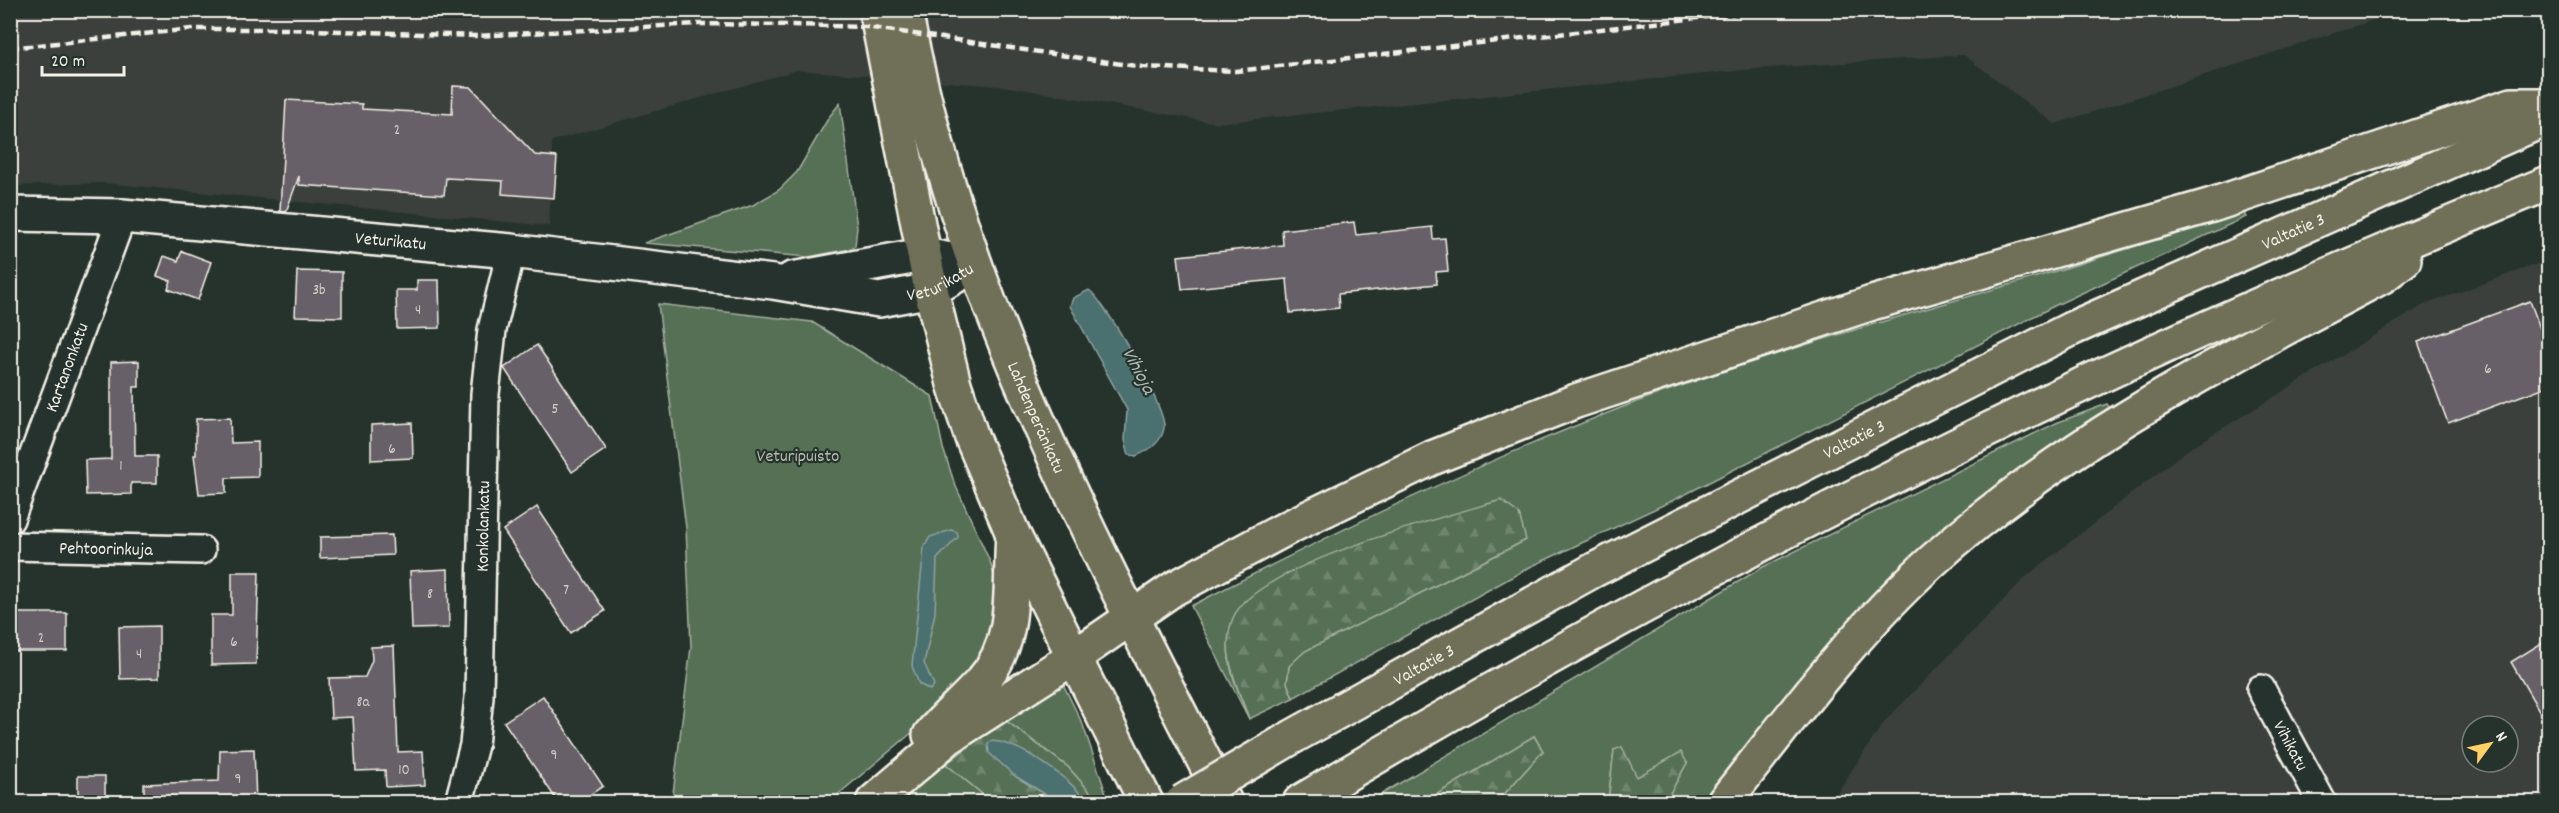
<svg xmlns="http://www.w3.org/2000/svg" width="2559" height="813" viewBox="0 0 2559 813" font-family="Dekko,sans-serif">
<defs>
<pattern id="forest-firs" width="22" height="20" patternUnits="userSpaceOnUse" patternTransform="scale(1.5)"><rect width="22" height="20" fill="#567056"/><path d="M5 1l3.5 6h-7zM16 11l3.5 6h-7z" fill="#6f856e"/></pattern>
</defs>
<rect width="100%" height="100%" fill="#26332d"/>
<filter id="ink" filterUnits="userSpaceOnUse"><feTurbulence type="fractalNoise" baseFrequency=".0167" numOctaves="2"/><feDisplacementMap in="SourceGraphic" scale="12" xChannelSelector="R" yChannelSelector="G"/><feConvolveMatrix kernelMatrix="1 2 1 2 8 2 1 2 1" color-interpolation-filters="sRGB"/></filter>
<g filter="url(#ink)">
<!-- built -->
<g fill="#3a403e" fill-rule="evenodd">
<polygon points="10,11 2401,11 2055,124 1964,55 1754,69 1217,123 1010,87 797,70 552,141 549,226 104,183 11,186"/>
<path d="M 2548,260 L 2548,802 L 1831,802 L 1885,721 L 2028,575 L 2187,450 L 2424,305 ZM 2472,726 L 2508,726 L 2508,762 L 2472,762 Z"/>
</g>
<!-- green -->
<g fill="#567056" stroke="#a5b09f" stroke-width="1.5">
<polygon points="840,103 857,227 855,246 849,249 808,257 644,243 753,205 779,190 797,172 829,117"/>
<path d="M 2243,212 L 2246,217 L 2056,305 L 1676,499 L 1530,567 L 1293,698 L 1287,683 L 1289,665 L 1305,651 L 1526,540 L 1244,601 C 1215,648 1232,673 1249,719 L 1191,606 C 1333,533 1473,465 1623,407 C 1757,356 1895,318 2033,278 C 2103,257 2173,234 2243,212 Z"/>
<polygon points="658,304 812,322 932,396 943,448 954,482 991,564 998,592 991,635 979,661 939,710 829,802 672,802 691,647 686,528"/>
<polygon points="2107,404 2111,410 1819,659 1703,802 1665,802 1687,763 1637,778 1614,750 1608,802 1497,802 1543,751 1534,736 1424,802 1368,802 1763,567 2056,423"/>
<polygon points="1061,680 1083,725 1109,802 1099,802 1068,767 1005,720"/>
<polygon points="946,764 992,802 899,802"/>
</g>
<!-- forest -->
<g fill="url(#forest-firs)" stroke="#a5b09f" stroke-width="1.5">
<path d="M 1501,500 L 1519,514 L 1526,540 L 1305,651 L 1289,666 L 1287,683 L 1293,698 L 1249,719 C 1238,687 1219,653 1233,618 C 1255,565 1444,517 1501,500 Z"/>
<polygon points="1005,720 1068,767 1099,802 1087,802 1083,796 1015,776 1058,802 992,802 946,764"/>
<polygon points="1534,736 1543,751 1497,802 1424,802"/>
<polygon points="1622,747 1637,777 1681,752 1687,763 1665,802 1608,802 1614,750"/>
</g>
<!-- water -->
<g fill="#4b6f70" stroke="#8fa3a0" stroke-width="1.5">
<path d="M 1089,290 C 1105,301 1167,409 1164,428 C 1162,442 1148,451 1136,456 L 1129,455 L 1125,440 L 1127,410 L 1070,306 L 1073,298 Z"/>
<polygon points="951,530 957,532 958,537 937,559 935,613 924,663 934,685 930,690 919,684 912,666 924,547 930,537"/>
<path d="M 992,741 C 1021,743 1071,779 1087,802 L 1058,802 L 1015,776 L 989,753 L 988,744 Z"/>
</g>
<!-- building -->
<g fill="#686067" stroke="#f4f1e8" stroke-width="1.5">
<polygon points="453,86 471,87 535,155 557,157 554,198 502,194 503,181 446,178 444,195 299,185 299,176 286,212 280,211 286,100 362,104 362,109 452,114"/>
<polygon points="1354,222 1356,235 1432,227 1433,239 1445,238 1448,271 1436,272 1437,284 1338,294 1339,308 1290,313 1287,279 1182,289 1178,256 1283,245 1282,230"/>
<polygon points="182,251 211,262 198,300 168,289 171,281 157,276 164,256 178,261"/>
<polygon points="297,271 342,272 342,317 295,316"/>
<polygon points="417,280 439,280 440,328 397,329 396,290 417,290"/>
<polygon points="2530,301 2548,350 2548,386 2448,423 2418,342"/>
<polygon points="537,345 606,449 572,472 504,368"/>
<polygon points="139,361 139,387 134,387 135,456 157,456 157,483 131,483 131,494 86,495 85,460 111,459 111,362"/>
<polygon points="230,418 231,443 258,442 258,477 226,478 226,493 199,494 194,455 196,455 196,419"/>
<polygon points="412,423 413,458 371,460 371,425"/>
<polygon points="537,507 605,611 571,633 503,530"/>
<polygon points="392,535 393,555 320,558 320,537"/>
<polygon points="448,569 449,628 412,629 410,571"/>
<polygon points="232,572 259,572 256,664 211,665 211,615 232,615"/>
<rect x="14" y="613" width="53" height="38"/>
<polygon points="159,626 159,678 120,679 119,627"/>
<polygon points="2548,639 2548,726 2511,662"/>
<polygon points="394,646 398,752 423,751 425,785 386,787 385,770 356,771 353,717 331,718 329,678 365,677 372,660 371,647"/>
<polygon points="543,696 603,786 579,802 558,802 504,722"/>
<polygon points="254,749 256,802 144,802 144,784 219,781 220,750"/>
<rect x="78" y="776" width="27" height="26"/>
</g>
<g fill="none" stroke-linecap="round" stroke-linejoin="round">
<!-- minor casing -->
<g stroke="#f4f1e8" stroke-width="32">
<g id="minor">
<path id="s1" d="M 10,519 L 122,216"/>
<path id="s2" d="M 10,546 L 201,550"/>
<path id="s3" d="M 2261,689 L 2322,802"/>
<path id="s4" d="M 459,802 L 474,745 L 479,697 L 485,394 L 492,330 L 511,251"/>
</g>
</g>
<!-- tertiary casing -->
<g stroke="#f4f1e8" stroke-width="38">
<g id="tertiary">
<path id="s5" d="M 10,214 L 122,216 L 511,251 L 773,282 L 879,300 L 931,290 L 974,265"/>
<polyline points="792,279 923,255 951,260"/>
</g>
</g>
<!-- primary casing -->
<g stroke="#f4f1e8" stroke-width="38">
<g id="primary">
<polyline points="876,10 931,290 954,384 972,438 1013,534 1146,802"/>
<path id="s6" d="M 905,10 C 957,293 1097,549 1225,802"/>
</g>
</g>
<!-- motorway casing -->
<g stroke="#f4f1e8" stroke-width="38">
<g id="motorway">
<path d="M 930,735 C 946,715 966,700 982,681 C 1019,640 1009,585 1013,534"/>
<path id="s7" d="M 1294,736 L 1594,570 L 2073,328 L 2548,118"/>
<polyline points="873,802 949,737 1074,657 1173,589 1287,528 1432,458 1576,401 1872,303 2212,205 2512,105 2548,105"/>
<path d="M 1300,802 C 1556,648 1821,508 2092,380 C 2242,310 2395,246 2548,183"/>
<path d="M 1724,802 C 1789,720 1853,633 1931,562 C 2064,441 2226,360 2383,276 L 2404,260"/>
</g>
</g>
<!-- minor -->
<use href="#minor" stroke="#26332d" stroke-width="27"/>
<!-- tertiary -->
<use href="#tertiary" stroke="#26332d" stroke-width="33"/>
<!-- primary -->
<use href="#primary" stroke="#706f59" stroke-width="33"/>
<!-- motorway -->
<use href="#motorway" stroke="#706f59" stroke-width="33"/>
<!-- rail -->
<polyline stroke="#f4f1e8" stroke-width="4.5" stroke-dasharray="9 4.5" stroke-linecap="butt" points="10,48 192,29 288,29 477,36 697,24 793,25 866,27 1143,67 1236,71 1767,10"/>
<!-- motorway-bridge casing -->
<g stroke="#f4f1e8" stroke-width="38" stroke-linecap="butt">
<polyline id="motorway-bridge" points="1182,802 1294,736"/>
</g>
<!-- motorway-bridge -->
<use href="#motorway-bridge" stroke="#706f59" stroke-width="33"/>
</g>
</g>
<g text-anchor="middle" stroke-width="4.5" stroke-linejoin="round" paint-order="stroke">
<!-- number labels -->
<g font-size="15" fill="#d1cdc8">
<text x="397" y="134">2</text>
<text x="319" y="294">3b</text>
<text x="418" y="314">4</text>
<text x="2488" y="373">6</text>
<text x="555" y="413">5</text>
<text x="392" y="453">6</text>
<text x="121" y="470">1</text>
<text x="566" y="594">7</text>
<text x="430" y="598">8</text>
<text x="41" y="642">2</text>
<text x="234" y="646">6</text>
<text x="139" y="658">4</text>
<text x="363" y="706">8a</text>
<text x="554" y="759">9</text>
<text x="404" y="774">10</text>
<text x="238" y="783">9</text>
</g>
<!-- street labels -->
<g font-size="18" fill="#f4f1e8" stroke="#26332d">
<text dy="6" stroke="none"><textPath href="#s7" startOffset="1120">Valtatie 3</textPath></text>
<text dy="6" stroke="none"><textPath href="#s5" startOffset="382">Veturikatu</textPath></text>
<text dy="6" stroke="none"><textPath href="#s5" startOffset="938">Veturikatu</textPath></text>
<text dy="6" stroke="none"><textPath href="#s1" startOffset="162">Kartanonkatu</textPath></text>
<text dy="6" stroke="none"><textPath href="#s6" startOffset="429">Lahdenperänkatu</textPath></text>
<text dy="6" stroke="none"><textPath href="#s7" startOffset="634">Valtatie 3</textPath></text>
<text dy="6" stroke="none"><textPath href="#s4" startOffset="278">Konkolankatu</textPath></text>
<text dy="6" stroke="none"><textPath href="#s2" startOffset="96">Pehtoorinkuja</textPath></text>
<text dy="6" stroke="none"><textPath href="#s7" startOffset="148">Valtatie 3</textPath></text>
<text dy="6" stroke="none"><textPath href="#s3" startOffset="64">Vihikatu</textPath></text>
</g>
<!-- park labels -->
<g font-size="18" fill="#b5bdae" stroke="#26332d">
<text x="798" y="461">Veturipuisto</text>
</g>
<!-- water labels -->
<g font-size="20" font-style="italic" fill="#b0bdb8" stroke="#26332d">
<text transform="translate(1140 370) rotate(62)" y="7">Vihioja</text>
</g>
</g>
<!-- margin -->
<rect width="2559" height="813" fill="none" stroke="#26332d" stroke-width="36"/>
<rect x="18" y="18" width="2523" height="777" fill="none" stroke="#f4f1e8" stroke-width="2" filter="url(#ink)"/>
<!-- north arrow -->
<g transform="translate(2490 744) rotate(57)"><circle r="28" fill="#26332d" stroke="#787f78" stroke-width="1.5"/>
<path d="M0-4.5L10 22L0 15L-10 22Z" fill="#ffd166"/>
<text y="-9" font-size="16" font-weight="bold" text-anchor="middle" fill="#f4f1e8">N</text>
</g>
<!-- scale -->
<path d="M42 66v9h82v-9" fill="none" stroke="#f4f1e8" stroke-width="3"/>
<text x="51" y="66" font-size="18" fill="#f4f1e8" stroke="#26332d" stroke-width="4.5" paint-order="stroke">20 m</text>
</svg>
